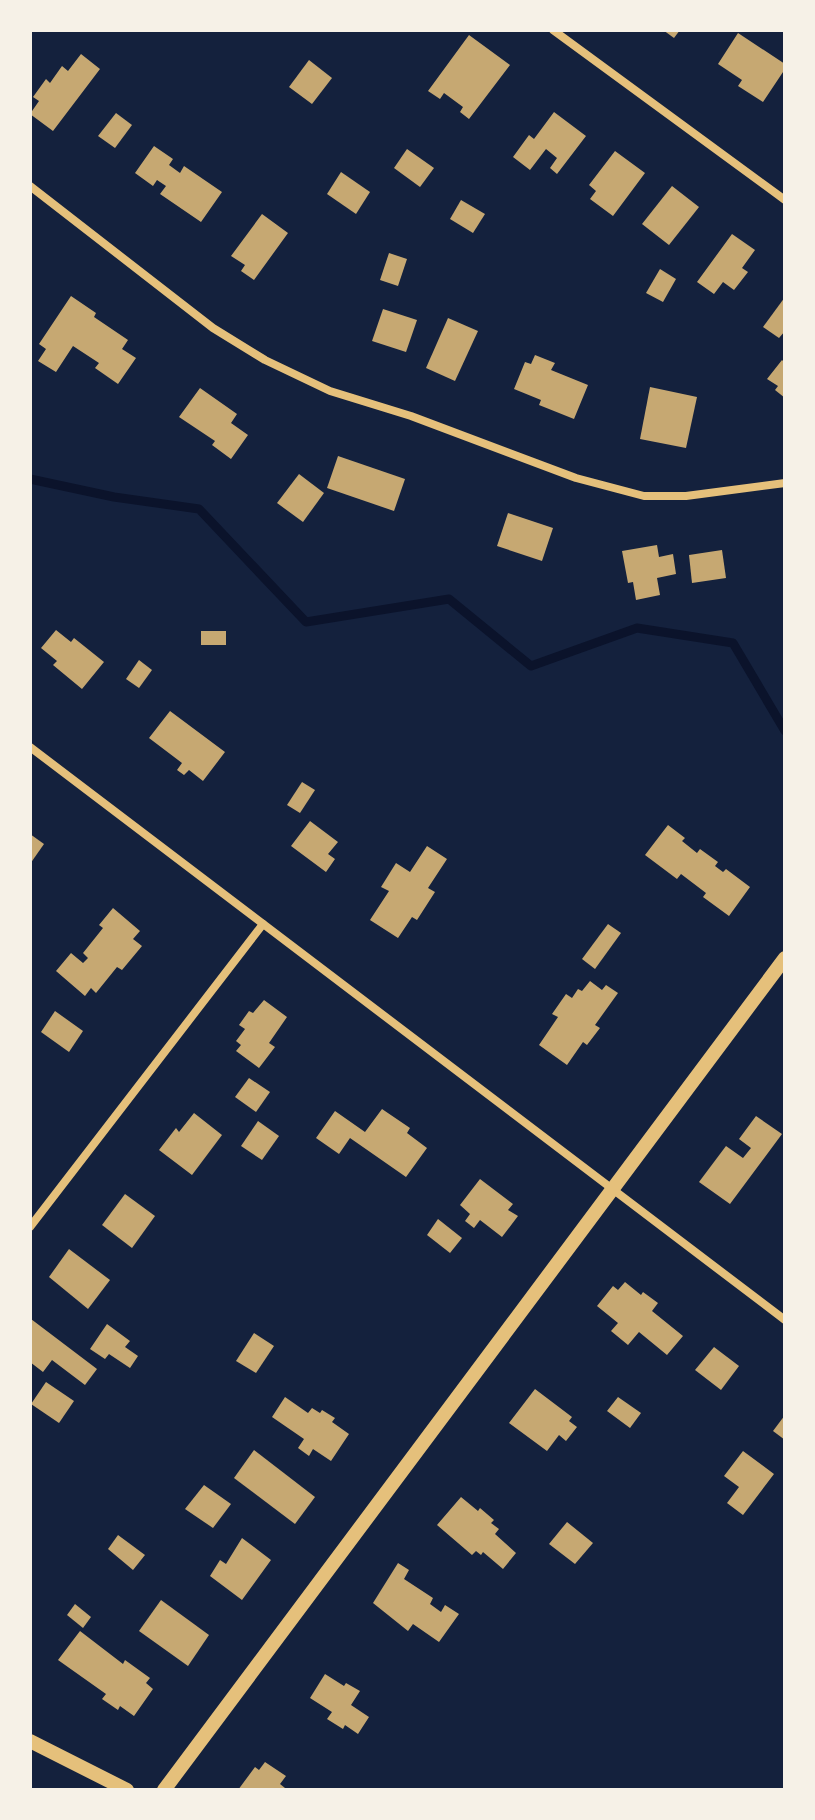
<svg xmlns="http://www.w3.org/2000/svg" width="815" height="1820" viewBox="0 0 815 1820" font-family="Helvetica,sans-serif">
<rect width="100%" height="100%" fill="#14213d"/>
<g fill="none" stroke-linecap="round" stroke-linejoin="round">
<!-- stream -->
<polyline stroke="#0b132b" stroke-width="9" points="30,479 114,497 199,509 306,622 449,599 531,666 637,628 733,643 785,731"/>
</g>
<!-- building -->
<g fill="#c6a872">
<polygon points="663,30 680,30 674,38"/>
<polygon points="738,33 785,64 785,69 763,102 738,86 742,80 718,64"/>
<polygon points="469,35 510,65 469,119 460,112 463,107 444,93 440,99 428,91"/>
<polygon points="81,54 100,69 53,131 30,114 39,101 33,97 46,79 50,83 62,66 68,71"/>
<polygon points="309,60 332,78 312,104 289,87"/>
<polygon points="554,112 586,136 557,174 550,168 557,158 546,149 530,170 513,157 529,135 534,139"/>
<polygon points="116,113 132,125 115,148 98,136"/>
<polygon points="154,146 173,159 169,165 180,173 184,166 222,192 201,222 160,194 166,186 157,180 153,186 135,173"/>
<polygon points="407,149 434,168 420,187 394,168"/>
<polygon points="615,151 645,173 613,216 590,199 596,191 589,185"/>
<polygon points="341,172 370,192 356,214 327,194"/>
<polygon points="672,186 699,207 669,245 642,224"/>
<polygon points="461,200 485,214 473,233 450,219"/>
<polygon points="262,214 288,233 254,280 241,271 245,265 231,256"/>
<polygon points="732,234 755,250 742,268 748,272 734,290 723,282 714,294 697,282"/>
<polygon points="389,253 407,259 398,286 380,280"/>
<polygon points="660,269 676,279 663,302 646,293"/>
<polygon points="71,296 96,313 94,317 128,340 122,349 136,358 118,384 95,368 99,363 73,346 56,372 38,361 46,349 39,344"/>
<polygon points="785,297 785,331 779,338 763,327"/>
<polygon points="383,309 417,320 406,352 372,341"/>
<polygon points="448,318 478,331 455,381 426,368"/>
<polygon points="535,355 555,363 551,370 588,385 574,419 539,405 541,400 514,389 525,362 531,364"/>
<polygon points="782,360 785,363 785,398 775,390 778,386 767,379"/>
<polygon points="650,387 697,397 686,448 640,439"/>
<polygon points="200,388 237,414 231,423 248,435 231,459 212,445 215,441 179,417"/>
<polygon points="338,456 405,479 394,511 327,488"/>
<polygon points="299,474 324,493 303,522 277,503"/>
<polygon points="508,513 553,528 542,561 497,546"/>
<polygon points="657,545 659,557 673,554 676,574 657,578 660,595 636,600 633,582 628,583 622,551"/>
<polygon points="722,550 726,578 692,583 689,555"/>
<polygon points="56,630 71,642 74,638 104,662 82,689 53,665 57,661 41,648"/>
<rect x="201" y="631" width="25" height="14"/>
<polygon points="139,660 152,670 139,688 126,679"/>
<polygon points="170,711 225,752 203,781 189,770 184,775 177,770 182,763 149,738"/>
<polygon points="302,782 315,790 300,813 287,805"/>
<polygon points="310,821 338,842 328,854 335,859 326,872 291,846"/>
<polygon points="668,825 685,838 682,841 697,853 700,849 718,862 715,866 723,872 726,869 750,887 729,916 703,897 706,893 681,874 677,879 645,855"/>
<polygon points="30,834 44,844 30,864"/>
<polygon points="427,846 447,859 428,888 435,892 417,920 412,917 398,938 370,920 389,891 381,887 396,863 410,872"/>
<polygon points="113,908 140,931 133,939 142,946 122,970 117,967 96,993 91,988 85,996 56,971 71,953 83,963 88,958 83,953 103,928 99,925"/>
<polygon points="608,924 621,933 595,969 582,959"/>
<polygon points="590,981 602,990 606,985 618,993 595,1025 600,1028 587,1045 583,1042 567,1065 539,1045 558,1017 552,1014 566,994 572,998 578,989 582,991"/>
<polygon points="264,1000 287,1017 269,1043 275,1047 259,1068 236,1051 241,1045 236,1041 245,1029 239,1025 249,1011 253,1013"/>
<polygon points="55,1011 83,1031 69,1052 41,1032"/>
<polygon points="249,1078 270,1092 256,1112 235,1097"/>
<polygon points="382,1109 410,1128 407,1133 427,1148 406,1177 350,1138 339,1154 316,1138 335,1111 365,1132"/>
<polygon points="194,1113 222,1135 192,1175 159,1150 176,1128 179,1132"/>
<polygon points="756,1116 782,1134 730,1204 699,1182 726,1146 743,1158 751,1148 739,1139"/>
<polygon points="258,1121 279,1136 262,1160 241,1146"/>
<polygon points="480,1179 513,1204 508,1210 518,1216 502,1237 480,1220 474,1228 465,1221 470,1214 460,1205"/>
<polygon points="125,1194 155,1216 132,1248 102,1225"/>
<polygon points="438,1219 462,1238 450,1253 427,1235"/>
<polygon points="69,1249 110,1280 88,1309 49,1277"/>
<polygon points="625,1282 641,1295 643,1292 658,1303 652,1311 683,1336 667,1355 639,1332 628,1345 611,1331 618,1323 597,1306 613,1286 618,1290"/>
<polygon points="31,1319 97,1369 85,1385 52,1360 43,1372 30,1362"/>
<polygon points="107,1324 130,1341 125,1347 138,1356 130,1368 109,1354 105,1359 90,1349"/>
<polygon points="254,1333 274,1346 256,1373 236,1361"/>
<polygon points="714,1347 739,1366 721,1390 695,1370"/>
<polygon points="46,1382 74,1401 59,1423 31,1404"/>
<polygon points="535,1389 572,1417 569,1421 577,1427 566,1441 559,1435 547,1451 509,1423"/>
<polygon points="285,1397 308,1413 312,1408 320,1413 322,1410 335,1418 332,1422 349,1434 331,1461 313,1449 309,1456 298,1448 304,1439 272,1417"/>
<polygon points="618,1397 641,1413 630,1428 607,1411"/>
<polygon points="785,1415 785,1440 773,1431"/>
<polygon points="254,1450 315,1497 295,1524 234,1478"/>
<polygon points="743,1451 774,1474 743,1515 727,1503 739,1487 724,1476"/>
<polygon points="204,1485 231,1504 213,1528 185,1509"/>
<polygon points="461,1497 478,1511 480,1508 494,1520 491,1523 499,1529 495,1534 516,1553 503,1569 483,1552 481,1555 476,1551 472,1555 437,1525"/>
<polygon points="567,1522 593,1543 575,1564 549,1544"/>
<polygon points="118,1535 145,1555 133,1570 108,1549"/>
<polygon points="242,1538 271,1560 242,1600 210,1576 220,1560 226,1564"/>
<polygon points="398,1563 409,1570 404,1579 433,1598 430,1604 441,1612 445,1605 459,1614 439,1642 413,1624 408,1631 373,1603"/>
<polygon points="161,1600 209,1635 188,1666 139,1631"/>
<polygon points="75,1604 91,1617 83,1628 67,1615"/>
<polygon points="80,1631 123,1664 125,1660 150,1678 146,1683 153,1689 134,1716 120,1706 118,1710 102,1699 106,1694 58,1660"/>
<polygon points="325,1674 344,1686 346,1683 360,1691 351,1705 369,1717 358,1734 345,1725 343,1729 327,1719 332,1712 310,1698"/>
<polygon points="265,1762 286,1776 280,1784 285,1788 283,1790 238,1790 255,1767 259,1770"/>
</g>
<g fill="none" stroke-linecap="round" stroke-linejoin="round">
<!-- minor -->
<g stroke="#e5c07b" stroke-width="8">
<polyline points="553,30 785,200"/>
<polyline points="30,186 213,328 265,360 330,391 411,416 576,478 644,496 686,496 785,483"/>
<polyline points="30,747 785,1320"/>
<polyline points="30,1227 263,924"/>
</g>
<!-- tertiary -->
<g stroke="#e5c07b" stroke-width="14">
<polyline points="30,1741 127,1790"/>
<polyline points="164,1790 785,958"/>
</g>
</g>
<!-- border -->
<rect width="815" height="1820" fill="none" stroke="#f6f1e7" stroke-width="64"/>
</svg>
